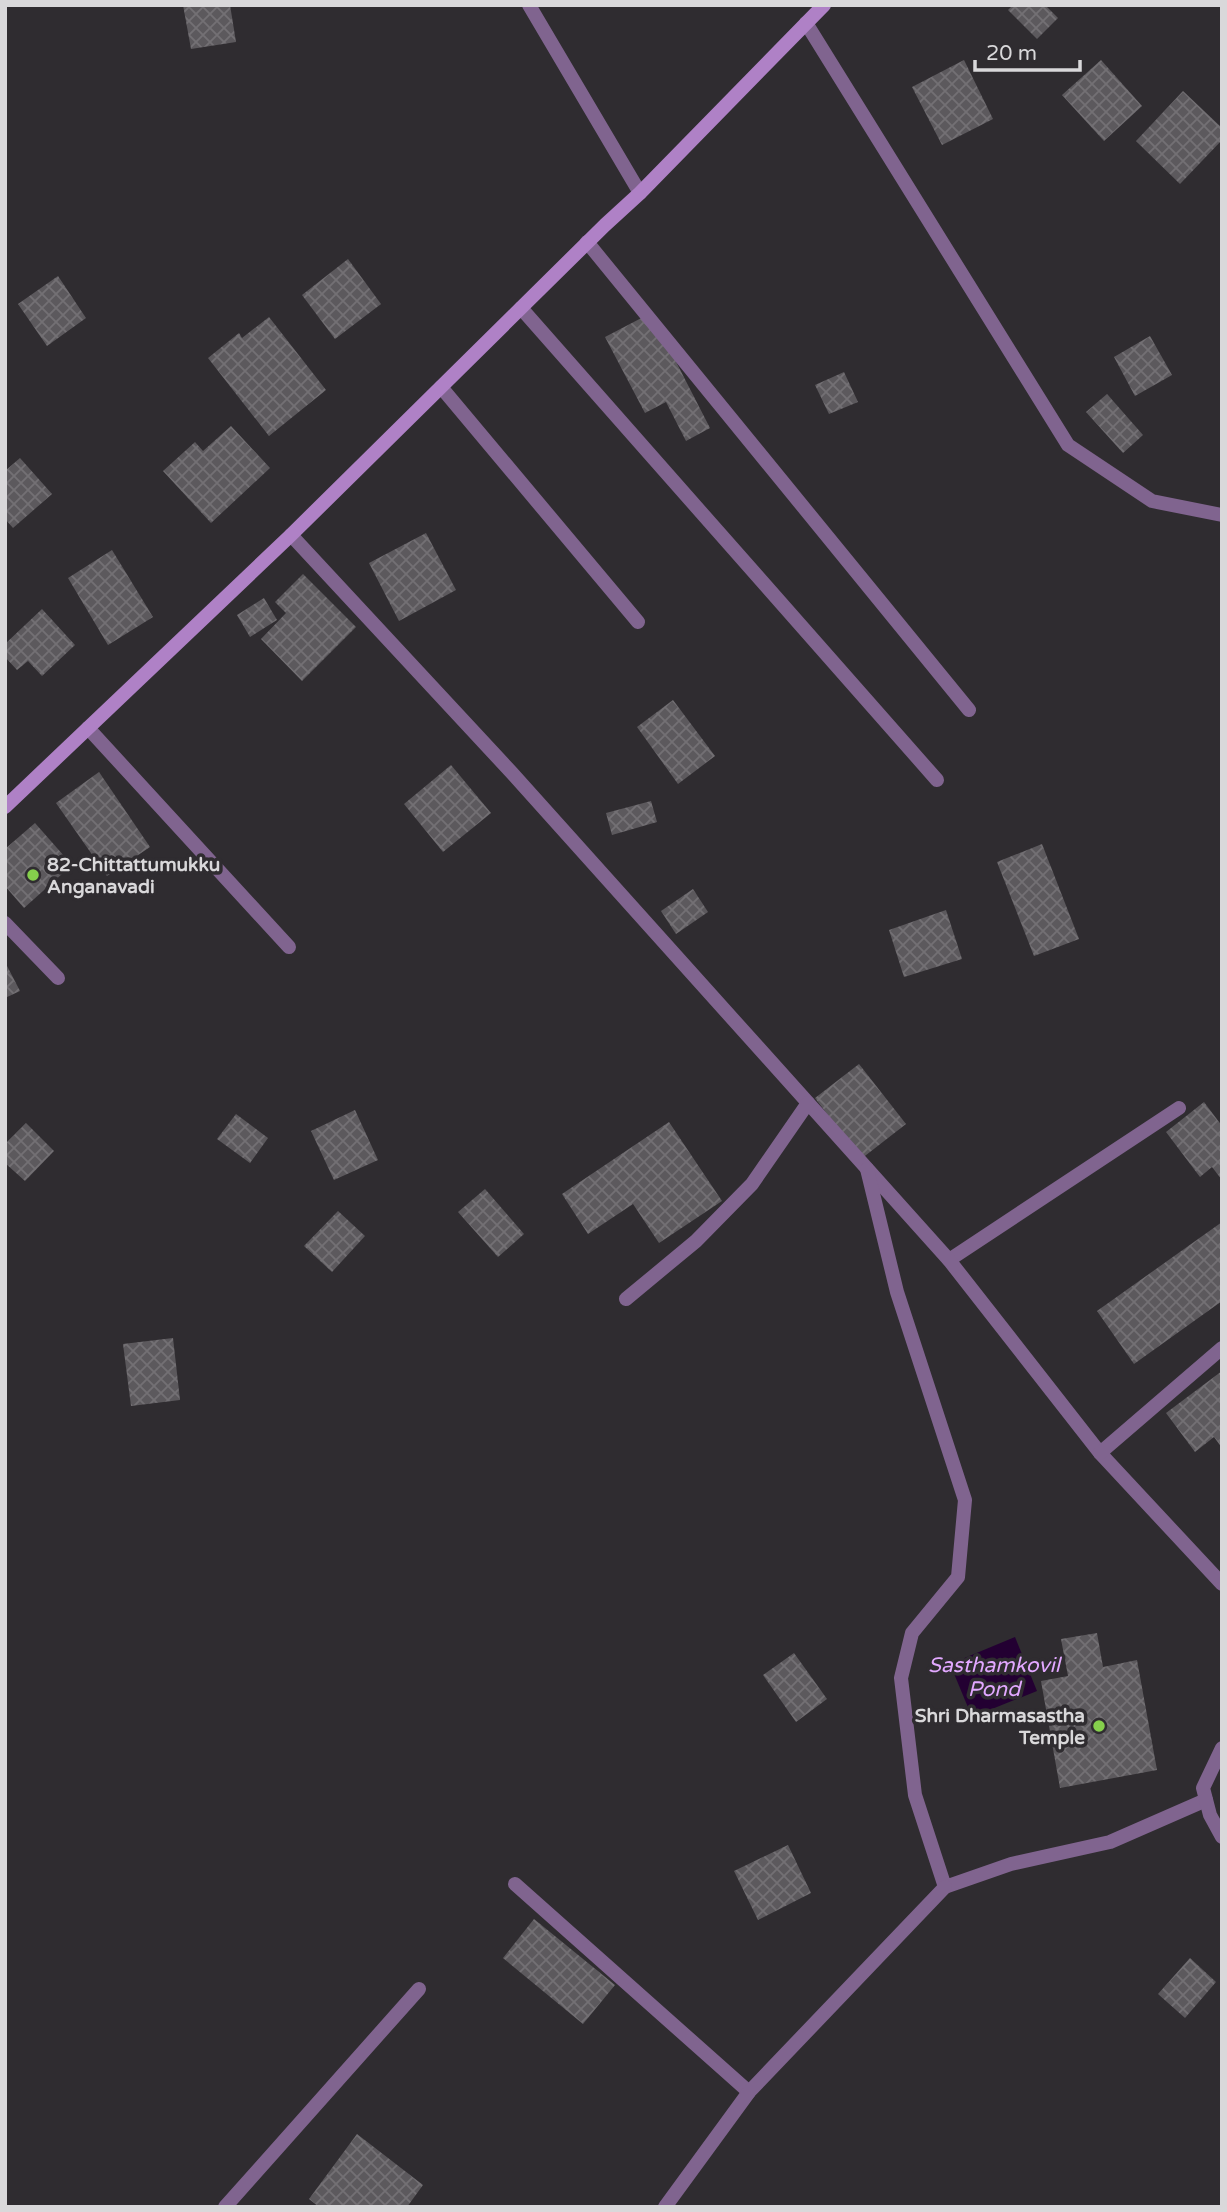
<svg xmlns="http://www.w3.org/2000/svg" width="1227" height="2212" viewBox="0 0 1227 2212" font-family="'Varela Round',sans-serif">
<defs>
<pattern id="building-cross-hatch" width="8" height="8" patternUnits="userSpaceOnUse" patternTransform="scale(1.75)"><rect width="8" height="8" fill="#5c595d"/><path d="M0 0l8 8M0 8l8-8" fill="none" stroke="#737074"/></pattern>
</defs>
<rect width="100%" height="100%" fill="#2f2c30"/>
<!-- water -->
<polygon fill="#230032" points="1015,1637 1037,1691 972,1717 950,1664"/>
<!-- building -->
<g fill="url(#building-cross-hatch)">
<polygon points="183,5 230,5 236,42 191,49"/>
<polygon points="1013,5 1045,5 1058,18 1037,39 1008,10"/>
<polygon points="964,60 993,119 942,145 912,87"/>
<polygon points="1101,60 1142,106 1104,141 1062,95"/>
<polygon points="1183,91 1222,128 1222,140 1180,184 1136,141"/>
<polygon points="348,259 381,304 335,339 302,295"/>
<polygon points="58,276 86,318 47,346 18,304"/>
<polygon points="651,313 710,428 686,441 666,402 645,413 605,337"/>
<polygon points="269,317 326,390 269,436 208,358 239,333 242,338"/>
<polygon points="1150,336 1172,375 1135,396 1114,357"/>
<polygon points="844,372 858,402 829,414 815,385"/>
<polygon points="1107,394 1143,435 1123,453 1086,412"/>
<polygon points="231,426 270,468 211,523 163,471 195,442 203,451"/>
<polygon points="20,458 52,494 13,528 5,519 5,471"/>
<polygon points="426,533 456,590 399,621 369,563"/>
<polygon points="112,550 153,617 108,645 68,578"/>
<polygon points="303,574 356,627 302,681 261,639 286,613 275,602"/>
<polygon points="264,598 277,620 250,637 237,615"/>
<polygon points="42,609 75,645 42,676 28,661 17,670 5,657 5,644"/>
<polygon points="673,700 715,756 678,784 637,727"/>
<polygon points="451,765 491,813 443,852 404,804"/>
<polygon points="99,772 150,847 107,876 56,803"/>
<polygon points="651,801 657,822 612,835 606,813"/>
<polygon points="35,823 72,865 24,908 5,886 5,849"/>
<polygon points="1042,844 1079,939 1034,956 997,862"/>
<polygon points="693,889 708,912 676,934 661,911"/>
<polygon points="946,910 962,959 904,977 889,930"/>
<polygon points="5,962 20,991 5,998"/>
<polygon points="859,1064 906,1124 861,1159 815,1098"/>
<polygon points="1204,1102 1222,1126 1222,1180 1212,1167 1200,1177 1166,1132"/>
<polygon points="355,1110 378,1160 334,1180 311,1131"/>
<polygon points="236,1114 268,1138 250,1163 217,1139"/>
<polygon points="669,1122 722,1201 659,1243 633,1204 588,1234 562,1194"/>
<polygon points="26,1123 54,1151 25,1181 5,1163 5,1144"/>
<polygon points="485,1189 524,1234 498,1257 458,1212"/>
<polygon points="338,1211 365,1236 332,1272 304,1246"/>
<polygon points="1222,1222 1222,1301 1134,1364 1097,1311"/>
<polygon points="173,1338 180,1400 131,1406 123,1344"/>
<polygon points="1222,1371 1222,1448 1214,1437 1195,1452 1166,1413"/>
<polygon points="1097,1633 1103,1667 1137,1660 1157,1770 1060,1788 1041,1681 1068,1676 1061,1639"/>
<polygon points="794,1653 827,1699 796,1722 763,1675"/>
<polygon points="788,1845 811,1893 758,1920 734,1871"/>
<polygon points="534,1919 615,1985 583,2024 503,1958"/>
<polygon points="1190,1958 1216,1982 1185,2018 1158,1994"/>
<polygon points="357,2134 423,2185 407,2207 319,2207 309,2199"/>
</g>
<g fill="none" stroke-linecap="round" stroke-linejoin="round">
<!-- lane -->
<g stroke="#80648f" stroke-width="14">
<polyline points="587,242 969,710"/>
<polyline points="949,1260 1179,1108"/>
<polyline points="515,1884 749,2092"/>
</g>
<!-- street -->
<g stroke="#80648f" stroke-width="14">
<polyline points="529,5 640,193"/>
<polyline points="806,23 1068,445 1152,501 1222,515"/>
<polyline points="521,308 937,780"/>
<polyline points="441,387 638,622"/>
<polyline points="291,535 512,773 949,1260 1100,1453 1222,1584"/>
<polyline points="88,728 289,947"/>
<polyline points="5,923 58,978"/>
<polyline points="867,1169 897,1292 965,1500 958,1577 912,1633 901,1678 915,1795 945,1887 1011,1864 1110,1842 1206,1800"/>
<polyline points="626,1299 696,1241 752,1184 808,1103"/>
<polyline points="1100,1453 1222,1348"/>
<polyline points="1222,1748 1203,1788 1210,1815 1222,1837"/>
<polyline points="225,2207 419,1989"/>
<polyline points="665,2207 749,2092 945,1887"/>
</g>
<!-- secondary -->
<polyline stroke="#af81c6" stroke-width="14" points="5,807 291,535 605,225 640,193 824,5"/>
</g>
<!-- markers -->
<g fill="#85cf4c" stroke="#2f2c30" stroke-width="2.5">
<circle cx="33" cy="875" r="7"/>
<circle cx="1099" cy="1726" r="7"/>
</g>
<g text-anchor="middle" stroke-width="7" stroke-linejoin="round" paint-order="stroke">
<!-- poi labels -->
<g font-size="19" font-weight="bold" fill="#d9d8da" stroke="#2f2c30" text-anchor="start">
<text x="47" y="871">82-Chittattumukku<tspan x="47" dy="22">Anganavadi</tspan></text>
<text x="1085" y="1722" text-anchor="end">Shri Dharmasastha<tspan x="1085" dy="22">Temple</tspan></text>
</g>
<!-- water labels -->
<g font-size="21" font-style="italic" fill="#e2a8ff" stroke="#2f2c30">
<text x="994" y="1672">Sasthamkovil<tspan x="994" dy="24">Pond</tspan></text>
</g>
</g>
<!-- border -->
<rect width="1227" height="2212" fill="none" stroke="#d9d8da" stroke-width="14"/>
<!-- scale -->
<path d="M975 60v10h105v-10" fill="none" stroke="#d9d8da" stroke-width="3.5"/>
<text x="986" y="60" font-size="21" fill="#d9d8da" stroke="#2f2c30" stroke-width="5" paint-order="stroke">20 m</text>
</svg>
